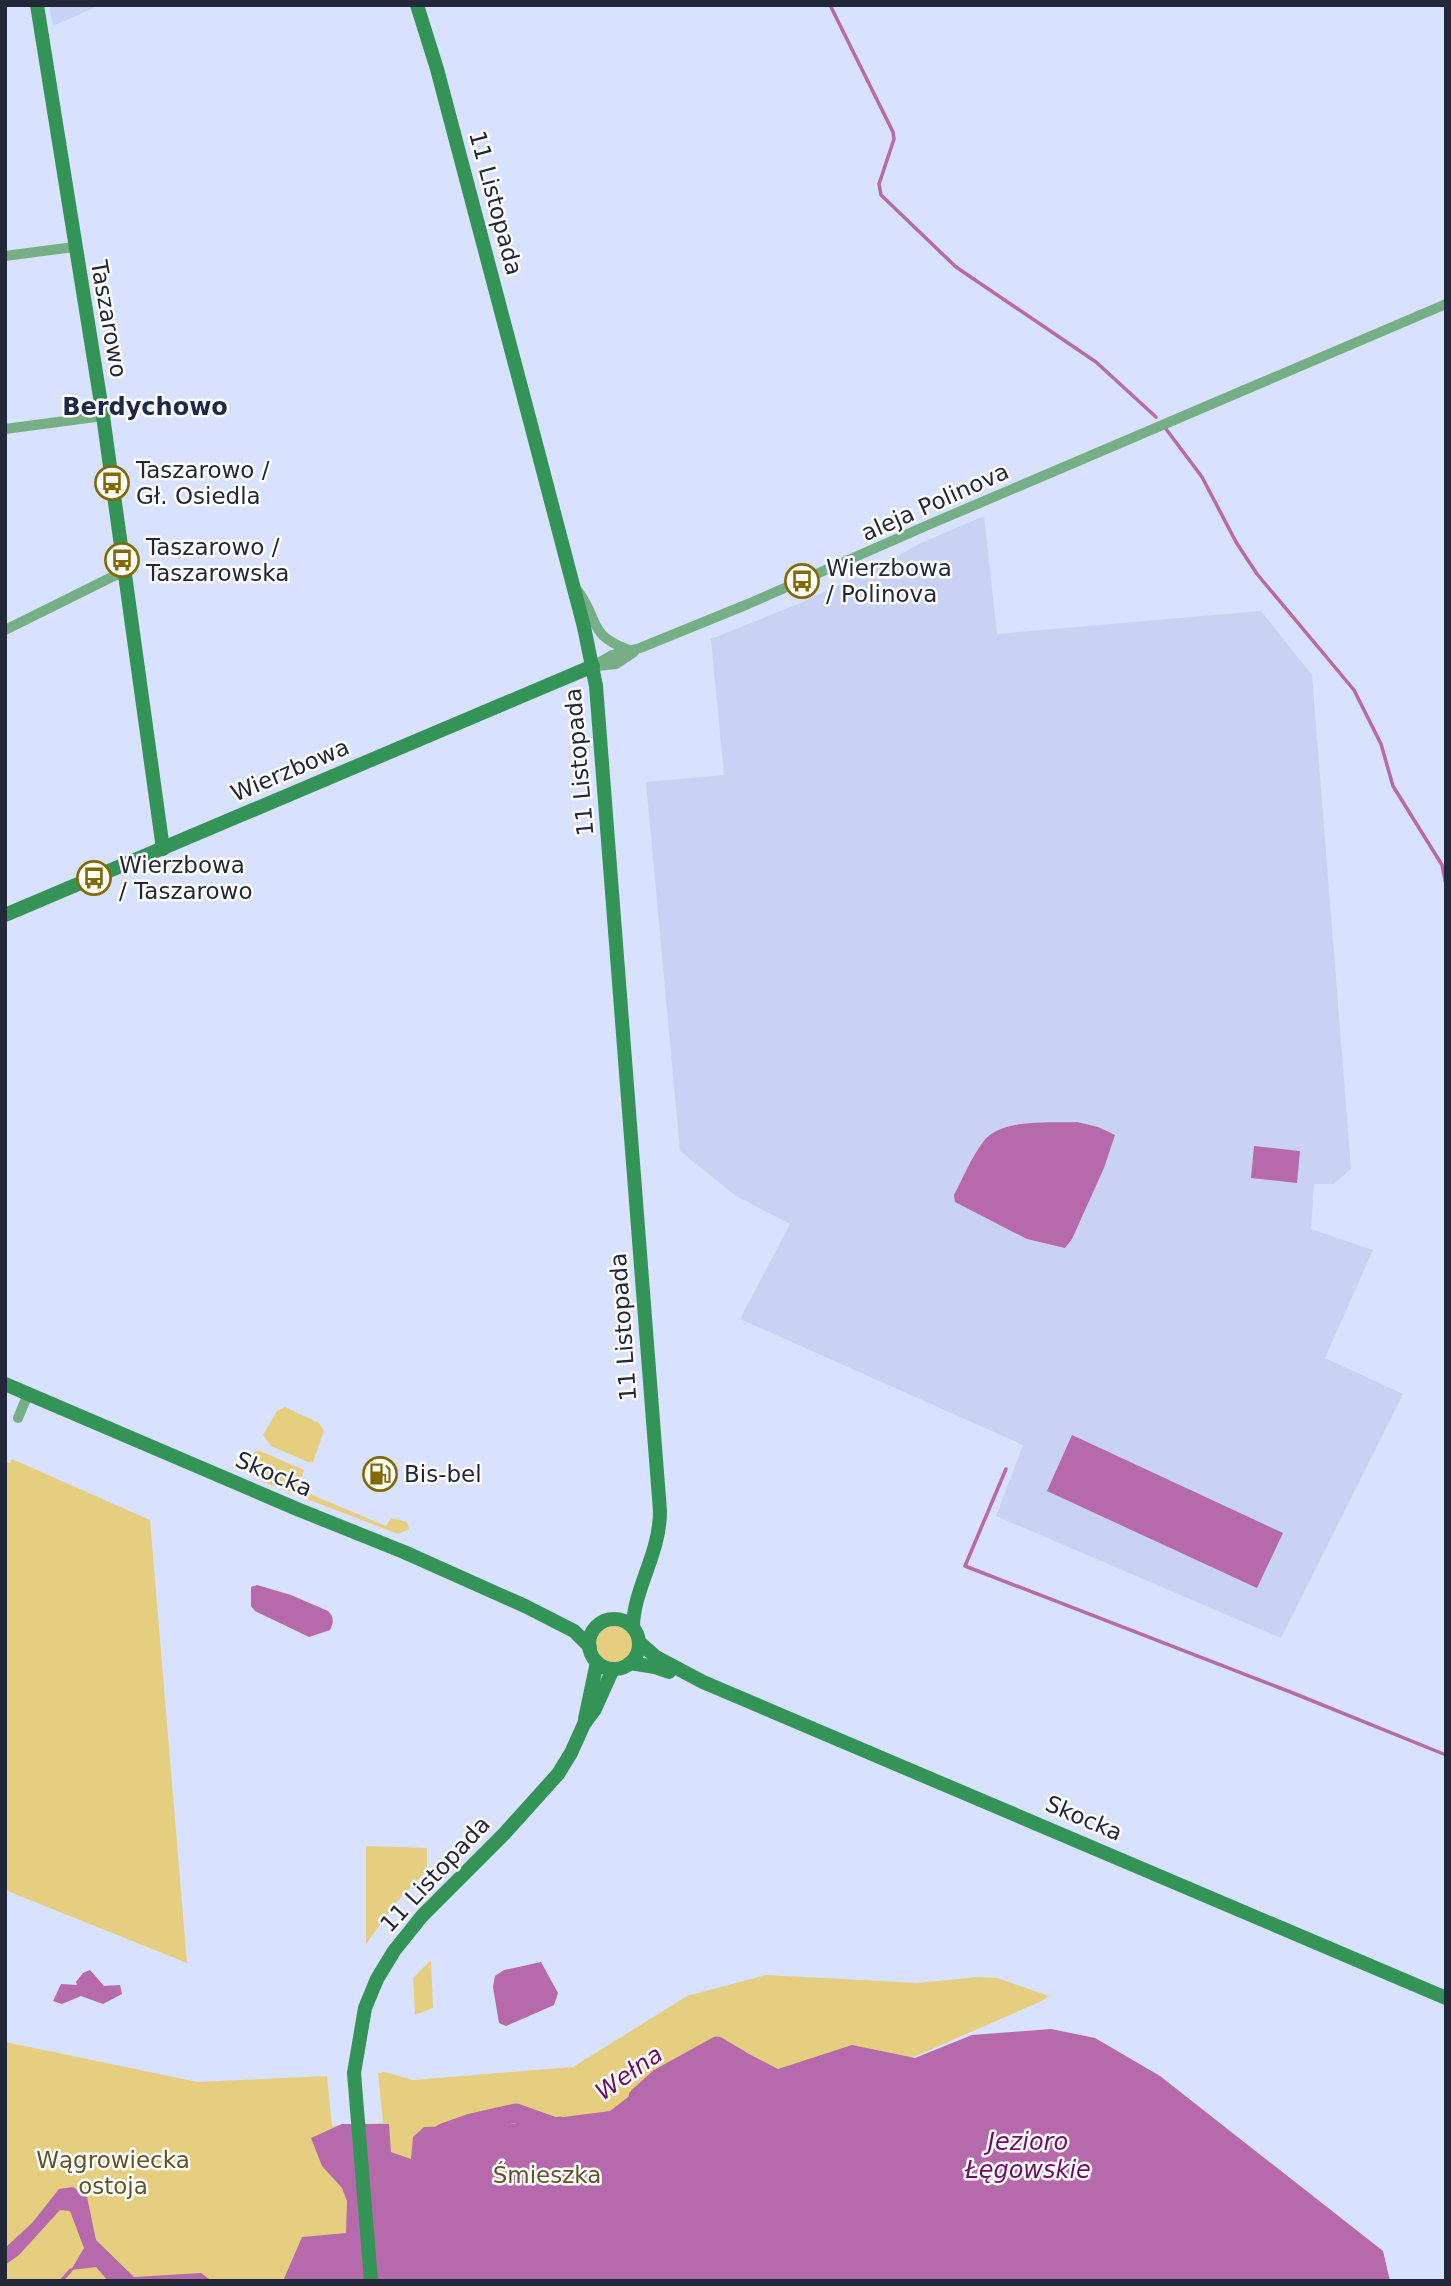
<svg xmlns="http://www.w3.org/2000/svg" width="1451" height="2286" viewBox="0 0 1451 2286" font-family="'DejaVu Sans',sans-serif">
<rect width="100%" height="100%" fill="#d8e1fd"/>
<!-- built -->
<g fill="#c9d2f2">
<polygon points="49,5 100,5 53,26"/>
<polygon points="984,516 997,634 1261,611 1312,675 1351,1169 1334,1184 1314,1184 1311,1229 1373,1250 1325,1358 1403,1394 1281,1638 996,1516 1023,1445 740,1319 790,1224 736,1196 680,1151 646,782 724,775 711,639 803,602 874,569 921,543"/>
</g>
<!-- green -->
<g fill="#e6ce81">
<polygon points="285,1407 319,1423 324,1431 313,1462 308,1462 271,1446 263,1435 277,1411"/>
<polygon points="255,1451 260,1451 304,1470 298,1489 386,1526 391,1518 407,1522 409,1529 398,1534 263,1482 255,1477 246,1466"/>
<polygon points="12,1459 150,1520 187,1963 5,1890 5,1461 10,1463"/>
<circle cx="614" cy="1644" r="18"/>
<polygon points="366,1846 427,1848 427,1870 394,1905 366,1944"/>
<polygon points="431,1960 433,2008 415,2015 413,1978"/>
<polygon points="766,1975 917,1983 979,1977 997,1978 1049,1996 1042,2001 893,2066 715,2281 5,2281 5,2042 198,2082 327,2076 332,2126 383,2123 378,2073 385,2072 413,2080 573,2067 687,1996"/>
</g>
<!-- water -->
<g fill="#b669ab">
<path d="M 1077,1122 L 1098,1127 L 1115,1135 L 1104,1168 L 1072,1239 L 1065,1248 L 1027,1239 L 955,1202 L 954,1195 C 963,1178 971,1158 983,1142 C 1000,1118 1050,1123 1077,1122 Z"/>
<polygon points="1254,1146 1300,1151 1297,1183 1251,1178"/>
<polygon points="1072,1435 1283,1533 1257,1588 1047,1491"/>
<path d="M 257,1585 L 291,1595 L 328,1611 C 334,1617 334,1622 330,1630 L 309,1637 L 255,1611 L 251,1606 L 251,1587 Z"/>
<polygon points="541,1962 558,1993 554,2005 506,2026 499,2023 493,1987 495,1976 504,1970"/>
<polygon points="90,1970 104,1986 120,1985 122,1994 103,2004 81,1996 62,2004 53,2001 61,1984 77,1985 76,1982 83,1973"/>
<polygon points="1051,2029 1095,2038 1160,2076 1383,2251 1390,2281 283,2281 302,2237 346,2233 347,2201 342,2188 322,2166 311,2138 342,2124 389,2124 391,2152 411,2159 413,2137 424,2127 502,2125 610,2111 636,2091 726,2042 778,2069 852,2045 915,2058 972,2035"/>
<polygon points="73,2187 87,2197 96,2240 134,2277 201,2273 212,2281 108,2281 96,2267 71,2270 84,2248 70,2211 60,2210 19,2255 5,2265 5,2248 32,2223 59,2189"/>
</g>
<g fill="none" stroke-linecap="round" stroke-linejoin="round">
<!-- stream -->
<g stroke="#b669ab" stroke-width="3.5">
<polyline points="830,5 893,132 894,139 879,184 881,195 956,267 1096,362 1156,417"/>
<polyline points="1166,429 1202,477 1236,542 1257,574 1354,690 1381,744 1393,786 1442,865 1446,885"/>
<polyline points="1446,887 1446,909"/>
<polyline points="1006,1469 965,1566 1293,1693 1446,1755"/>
<polyline points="61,2281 71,2270"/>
</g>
<!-- river -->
<g stroke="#b669ab" stroke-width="19">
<polyline points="638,2097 659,2078 717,2046 739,2059"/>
<polyline points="440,2136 443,2133 471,2123 516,2113 555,2127 560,2126"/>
</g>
<!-- street -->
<g stroke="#76af85" stroke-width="10">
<polyline points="5,256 74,247"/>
<polyline points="5,429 103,416"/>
<path d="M 578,591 C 601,623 587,634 629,650"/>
<polyline points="5,630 124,571"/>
<polyline points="593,666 612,655 640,648 748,604 928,525 1446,304"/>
<polyline points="597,666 616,664 634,652"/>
<polyline points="18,1418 28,1394"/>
</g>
<!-- secondary -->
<g stroke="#349457" stroke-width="14">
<polyline points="37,5 103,416 163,849"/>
<path d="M 417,5 L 437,69 L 525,402 L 584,627 L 596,686 L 660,1511 C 660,1555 633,1589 633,1628"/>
<polyline points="5,915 593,666"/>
<polyline points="5,1384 297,1509 404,1552 525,1606 574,1631 590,1647"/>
<circle cx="614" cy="1644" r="25"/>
<polyline points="639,1642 656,1657 703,1682 1446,1998"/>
<polyline points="630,1663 655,1667 669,1672"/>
<polyline points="585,1719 597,1662"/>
<polyline points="371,2281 354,2073 365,2008 377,1979 394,1951 422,1916 504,1834 558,1774 571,1753 584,1724 595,1709 613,1669"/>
</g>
</g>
<!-- icons -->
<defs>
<g id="bus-ring" transform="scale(1.75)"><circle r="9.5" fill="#fff" stroke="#826900" stroke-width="1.5"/><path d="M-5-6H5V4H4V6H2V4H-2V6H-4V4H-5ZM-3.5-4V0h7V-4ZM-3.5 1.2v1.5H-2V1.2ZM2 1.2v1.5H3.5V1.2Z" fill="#826900"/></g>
<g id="fuel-ring" transform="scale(1.75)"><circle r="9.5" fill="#fff" stroke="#826900" stroke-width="1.5"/><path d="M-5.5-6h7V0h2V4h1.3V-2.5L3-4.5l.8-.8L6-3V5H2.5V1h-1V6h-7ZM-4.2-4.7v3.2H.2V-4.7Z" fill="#826900"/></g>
</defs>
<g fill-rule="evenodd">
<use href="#bus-ring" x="112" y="483"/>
<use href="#bus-ring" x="122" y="560"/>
<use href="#bus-ring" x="802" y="581"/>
<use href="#bus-ring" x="94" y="878"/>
<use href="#fuel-ring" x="380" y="1474"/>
</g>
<g text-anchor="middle" stroke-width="5" stroke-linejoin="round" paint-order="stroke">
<!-- street labels -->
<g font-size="23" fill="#222739" stroke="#fff">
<text transform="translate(496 203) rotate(75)" y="8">11 Listopada</text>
<text transform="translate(109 319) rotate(80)" y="8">Taszarowo</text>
<text transform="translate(935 502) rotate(-24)" y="8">aleja Polinova</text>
<text transform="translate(579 762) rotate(-95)" y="8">11 Listopada</text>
<text transform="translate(290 770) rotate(-23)" y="8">Wierzbowa</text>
<text transform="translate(623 1327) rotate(-94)" y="8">11 Listopada</text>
<text transform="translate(274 1474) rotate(23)" y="8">Skocka</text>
<text transform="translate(1084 1818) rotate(23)" y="8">Skocka</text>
<text transform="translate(435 1874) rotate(-47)" y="8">11 Listopada</text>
</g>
<!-- poi labels -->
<g font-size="23" fill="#222739" stroke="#fff" text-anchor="start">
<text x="136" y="478">Taszarowo /<tspan x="136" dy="26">Gł. Osiedla</tspan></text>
<text x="146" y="555">Taszarowo /<tspan x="146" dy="26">Taszarowska</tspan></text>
<text x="826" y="576">Wierzbowa<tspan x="826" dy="26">/ Polinova</tspan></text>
<text x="119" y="873">Wierzbowa<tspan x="119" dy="26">/ Taszarowo</tspan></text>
<text x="404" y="1482">Bis-bel</text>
</g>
<!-- park labels -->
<g font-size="23" fill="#615327" stroke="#fff">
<text x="113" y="2168">Wągrowiecka<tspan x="113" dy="26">ostoja</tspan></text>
<text x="547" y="2183">Śmieszka</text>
</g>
<!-- neighbourhood labels -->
<g font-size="24" font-weight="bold" fill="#1f274a" stroke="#fff">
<text x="145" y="415">Berdychowo</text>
</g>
<!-- water labels -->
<g font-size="24" font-style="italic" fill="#6f0d68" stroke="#fff">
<text transform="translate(629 2073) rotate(-35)" y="8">Wełna</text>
<text x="1028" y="2150">Jezioro<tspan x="1028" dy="28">Łęgowskie</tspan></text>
</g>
</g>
<!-- border -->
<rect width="1451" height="2286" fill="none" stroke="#222739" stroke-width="14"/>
</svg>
